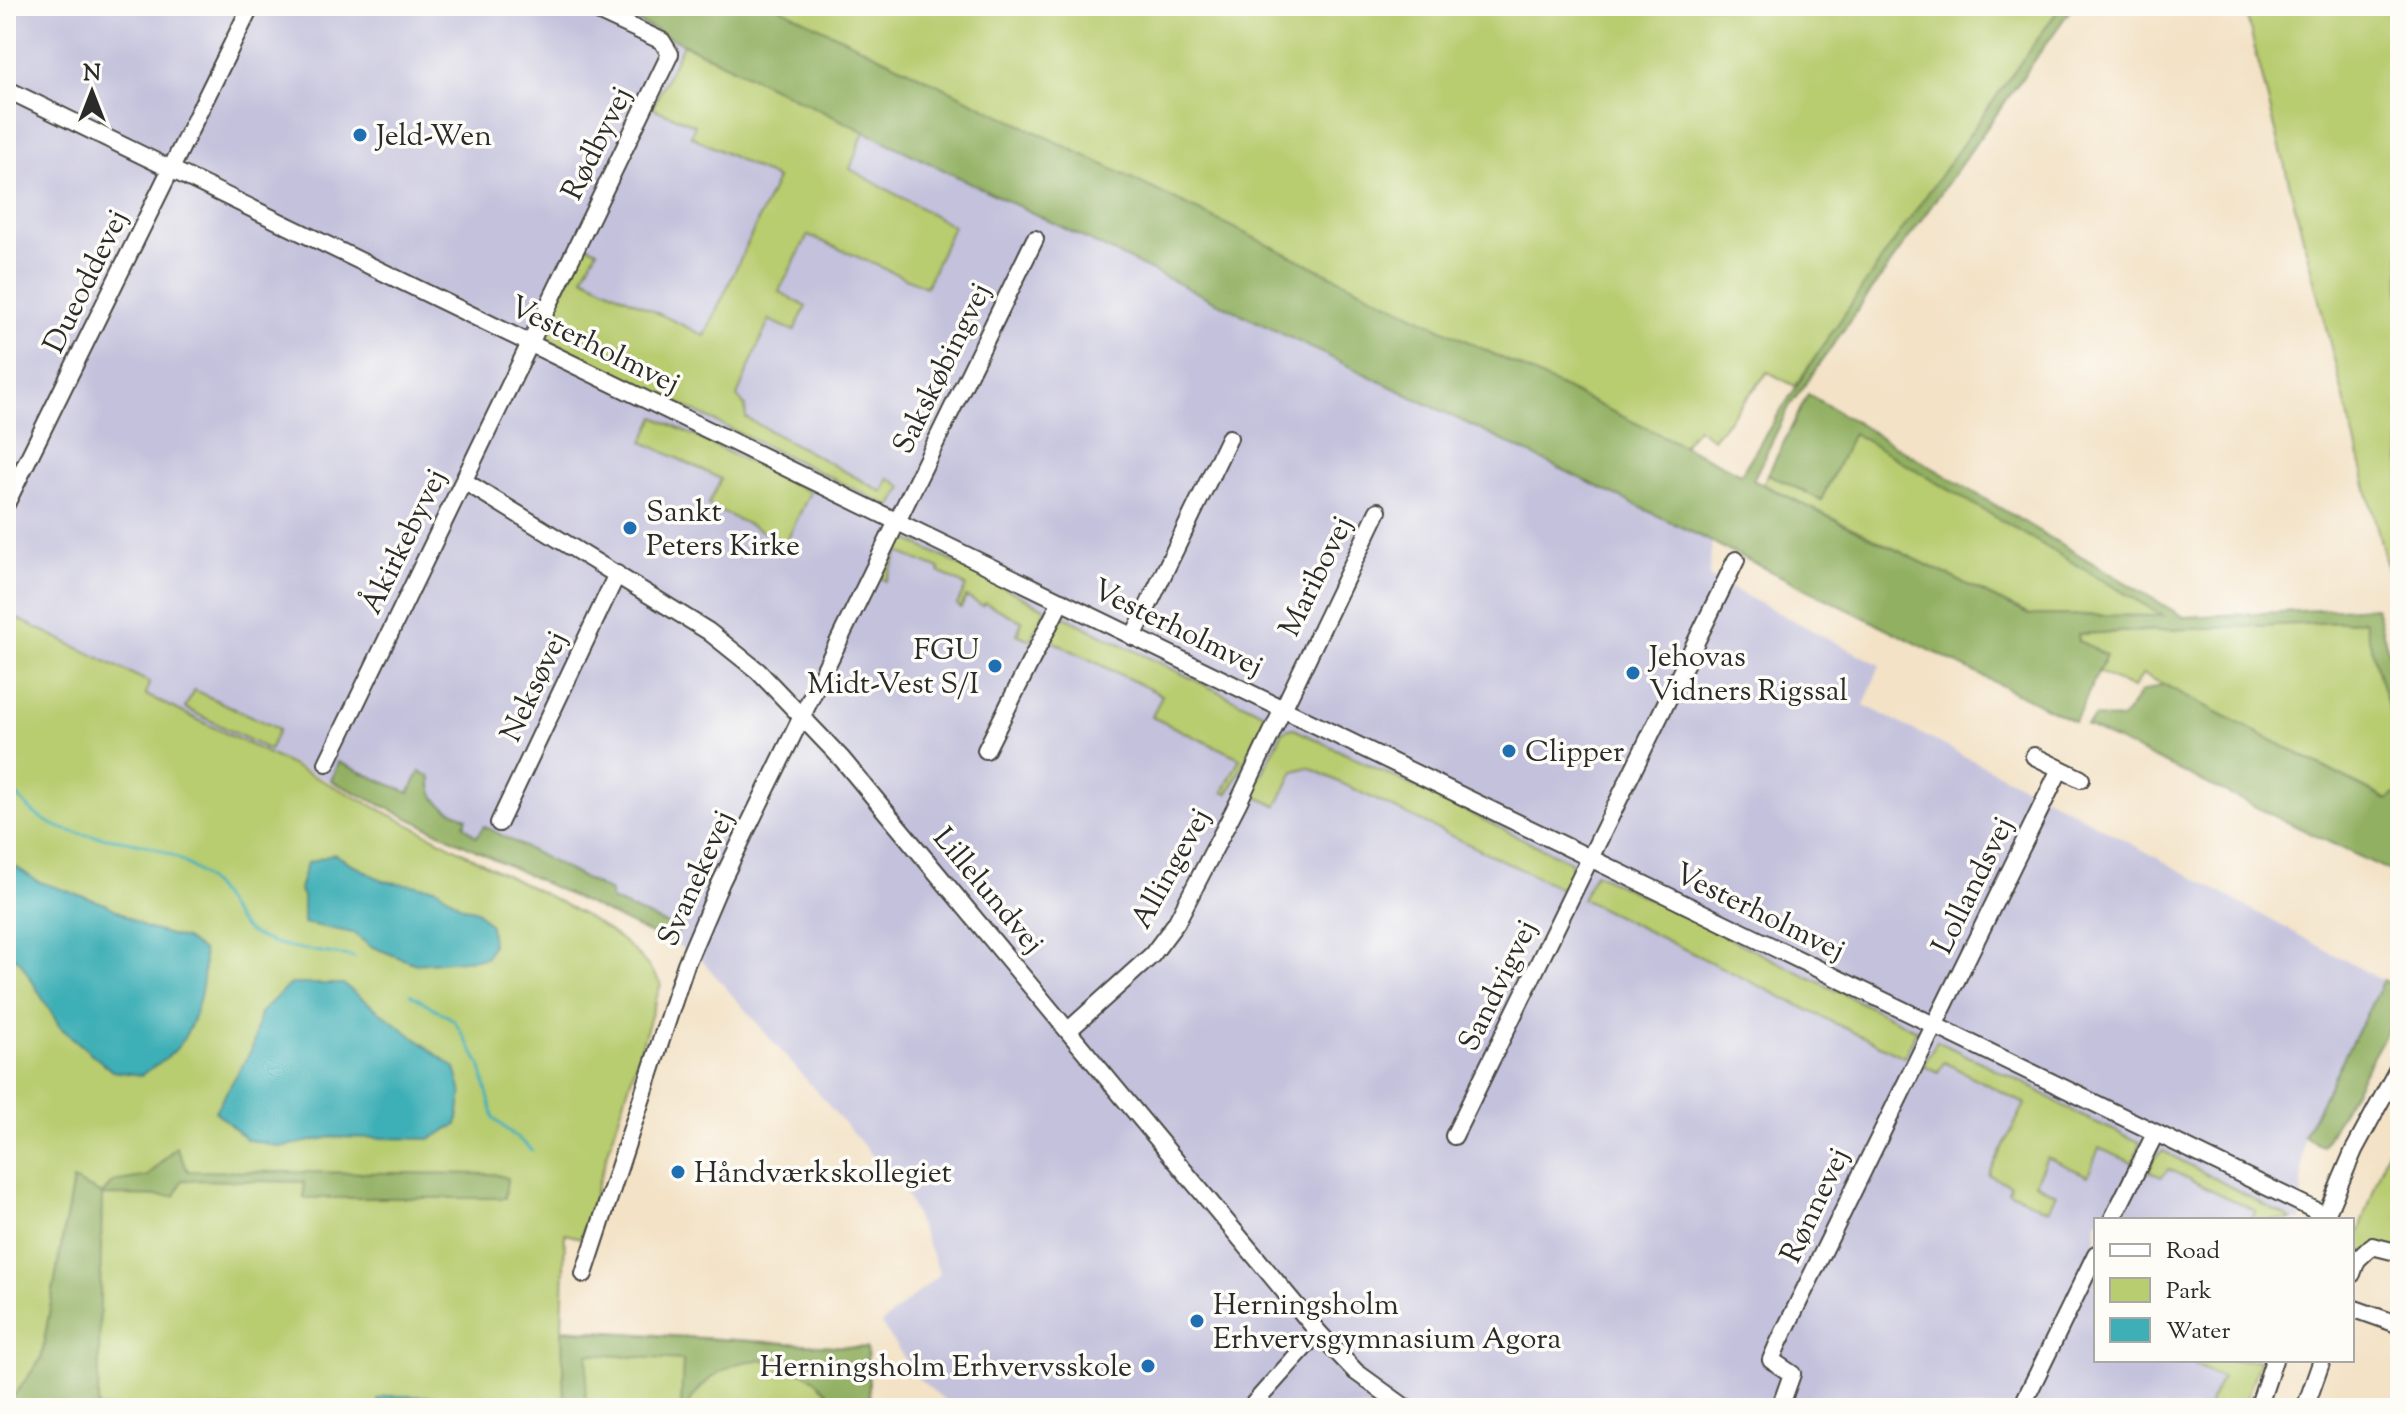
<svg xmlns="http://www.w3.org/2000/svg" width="2406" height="1414" viewBox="0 0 2406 1414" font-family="'Sorts Mill Goudy',serif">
<rect width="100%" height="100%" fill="#fdfcf7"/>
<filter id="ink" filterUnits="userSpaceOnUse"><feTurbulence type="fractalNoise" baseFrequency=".0125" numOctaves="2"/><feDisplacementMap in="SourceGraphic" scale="16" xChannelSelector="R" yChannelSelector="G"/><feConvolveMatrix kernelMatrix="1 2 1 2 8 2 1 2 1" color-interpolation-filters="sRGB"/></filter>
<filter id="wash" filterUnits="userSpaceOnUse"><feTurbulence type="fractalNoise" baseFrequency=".006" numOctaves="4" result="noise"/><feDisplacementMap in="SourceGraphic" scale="32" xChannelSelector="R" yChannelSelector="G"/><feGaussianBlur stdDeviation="1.8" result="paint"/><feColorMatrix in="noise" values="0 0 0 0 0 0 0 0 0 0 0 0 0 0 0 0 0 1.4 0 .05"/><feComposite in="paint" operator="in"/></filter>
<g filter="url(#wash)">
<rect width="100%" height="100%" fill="#f3e2c6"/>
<!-- industrial -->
<polygon fill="#c3c1db" points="6,6 605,6 1712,542 1709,577 1880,665 1864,705 2055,802 2383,981 2303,1137 2301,1220 2096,1220 2096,1360 2260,1360 2243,1408 954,1408 919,1379 881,1324 940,1274 906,1194 699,957 341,776 335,784 146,695 149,682 6,612"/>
<!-- green -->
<g fill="#b8cc70" stroke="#727c4e" stroke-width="2" fill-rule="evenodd">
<polygon points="768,6 2061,6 1795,386 1768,372 1713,439 1697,428 1682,446"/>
<polygon points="2244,6 2400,6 2400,618"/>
<path d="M 683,44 L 864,131 L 850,169 L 953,226 L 926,287 L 808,235 L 779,291 L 806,307 L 794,331 L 769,320 L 737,396 L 745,406 L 746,418 L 883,492 L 889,478 L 903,487 L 891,507 L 546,339 C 543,319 576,265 587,245 L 597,250 L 583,277 L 705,336 L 777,179 L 691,136 L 695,125 L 652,108 Z"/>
<polygon points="655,417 810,492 786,543 708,505 721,479 643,442"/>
<polygon points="1853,432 2164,616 2029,615 1763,484 1768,474 1821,500"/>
<polygon points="901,536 1046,609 1030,640 1017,634 1022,621 985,603 983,606 966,597 961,608 957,605 966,586 939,572 940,569 898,552 886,581 881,578"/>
<path d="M 6,613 L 149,682 L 146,695 C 260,749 372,804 483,863 C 543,896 625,924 661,984 L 581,1238 L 565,1234 L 562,1329 L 867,1348 L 870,1408 L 30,1408 L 65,1351 L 73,1181 L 41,1359 L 11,1401 L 10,1408 L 6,1408 ZM 175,1148 L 188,1171 L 153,1171 Z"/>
<polygon points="1063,616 1267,715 1228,794 1223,792 1240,758 1152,717 1162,695 1050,640"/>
<polygon points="2365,621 2400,748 2400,791 2388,800 2143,674 2133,688 2098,672 2105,655 2079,641 2077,634"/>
<polygon points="194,690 279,729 269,750 185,708"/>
<polygon points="1292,728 1571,862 1572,878 1566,891 1308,767 1294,771 1277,806 1252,795 1283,731"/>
<polygon points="1595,873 1917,1030 1904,1057 1582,899"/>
<polygon points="1937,1041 2028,1085 2077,1114 2140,1142 2133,1163 2099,1148 2088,1176 2047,1157 2035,1183 2056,1194 2048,1210 2008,1191 2010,1185 1989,1175 2025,1104 1944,1062 1938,1072 1923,1065"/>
<polygon points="2400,1129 2400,1248 2352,1254 2387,1151"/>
<polygon points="2163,1151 2293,1220 2251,1220 2256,1211 2168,1169 2162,1177 2149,1172 2155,1157"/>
<polygon points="2197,1360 2260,1360 2243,1408 2207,1408 2222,1378 2195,1365"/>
</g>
<!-- forest -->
<g fill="#92b062" stroke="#5e6e46" stroke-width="2">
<path d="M 605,6 L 776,6 L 1741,474 C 1840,313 1951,160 2061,6 L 2073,6 L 1789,407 L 1753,480 L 2029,615 L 2163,616 L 1853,433 L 1821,500 L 1768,474 L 1808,394 L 2184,617 L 2376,607 L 2400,694 L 2400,748 L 2364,621 L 2078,634 L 2079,641 L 2106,655 L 2075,722 L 1712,542 Z"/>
<polygon points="2163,684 2387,800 2400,791 2400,876 2086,726 2095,717 2122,719 2141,692"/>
<path d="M 338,762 L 409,793 L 420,771 L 431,777 C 429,804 446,808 467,818 L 464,825 L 476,837 L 484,826 L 610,892 L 611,900 L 678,929 L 674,945 L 331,781 Z"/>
<polygon points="2383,981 2400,988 2400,1008 2323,1146 2303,1137"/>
<polygon points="176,1147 188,1171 494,1174 507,1178 505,1198 304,1198 304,1182 182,1180 175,1196 102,1195 98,1408 26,1408 10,1401 41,1359 73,1180 102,1194 113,1182 148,1176"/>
<path d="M 562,1330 L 867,1348 L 870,1408 L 840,1408 C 800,1348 724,1341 686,1408 L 681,1408 L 683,1360 L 588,1354 L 585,1408 L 564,1408 Z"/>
</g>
<!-- water -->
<g fill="#3eafb6" stroke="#346d70" stroke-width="2">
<polygon points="334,854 383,881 436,888 461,906 477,911 490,925 492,945 486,958 416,964 370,946 353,933 303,923 303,896 299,889 307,863"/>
<path d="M 6,860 L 37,881 L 106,904 L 146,928 L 185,939 L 203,951 C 207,981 196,1024 177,1048 C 168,1059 152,1067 141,1075 L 112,1071 L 60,1027 L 20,961 L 6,952 Z"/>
<polygon points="290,984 343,984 455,1068 462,1093 457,1125 430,1139 332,1137 281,1147 246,1139 215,1111 252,1049 260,1013"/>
<polygon points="386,1396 501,1396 508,1403 502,1408 380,1407 378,1400"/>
</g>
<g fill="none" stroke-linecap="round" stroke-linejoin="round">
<!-- stream -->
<g stroke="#3eafb6" stroke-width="3">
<path d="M 6,778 C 51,859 116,821 181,860 C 192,867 206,878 214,887 C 227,902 234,924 253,934 C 281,950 323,951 354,957"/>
<polyline points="410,994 454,1020 480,1064 494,1119 532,1150"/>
</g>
</g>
</g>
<g filter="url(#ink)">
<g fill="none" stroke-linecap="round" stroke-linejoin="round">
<!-- minor casing -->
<g stroke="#494642" stroke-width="20">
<g id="minor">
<polyline points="6,89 2325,1215"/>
<polyline points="464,481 708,631 758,671 842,759 1318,1332 1356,1372 1406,1408"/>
<polyline points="6,504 251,6"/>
<polyline points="1133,637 1229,438"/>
<polyline points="986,750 1061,601"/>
<polyline points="2034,756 2081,779"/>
<polyline points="327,763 670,54 662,41 587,6"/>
<polyline points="499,823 617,574"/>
<polyline points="1070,1029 1152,955 1176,923 1238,803 1378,511"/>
<polyline points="1454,1136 1736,560"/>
<polyline points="2112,1220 2155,1134"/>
<polyline points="2324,1220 2354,1150 2400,1065"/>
<polyline points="584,1274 686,964 721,882 1035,239"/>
<polyline points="2352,1274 2357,1260 2372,1246 2400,1253"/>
<polyline points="2352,1308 2400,1325"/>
<polyline points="1782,1402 1792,1374 1771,1360 1777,1346 2060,769"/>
<polyline points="1250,1408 1318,1332"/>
<polyline points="2021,1408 2096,1254"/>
<polyline points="2258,1408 2274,1360"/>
<polyline points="2305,1408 2322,1360"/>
</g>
</g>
<!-- minor -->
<use href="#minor" stroke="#fff" stroke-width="16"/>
</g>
</g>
<!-- markers -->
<g fill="#1f6fb2" stroke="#fdfcf7" stroke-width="3">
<circle cx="360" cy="135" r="8"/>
<circle cx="630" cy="528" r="8"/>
<circle cx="995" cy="666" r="8"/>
<circle cx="1633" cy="673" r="8"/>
<circle cx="1509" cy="751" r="8"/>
<circle cx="678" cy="1172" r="8"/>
<circle cx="1197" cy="1321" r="8"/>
<circle cx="1148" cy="1366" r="8"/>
</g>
<g text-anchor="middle" stroke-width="7" stroke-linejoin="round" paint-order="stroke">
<!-- poi labels -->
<g font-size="30" fill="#2b2b2b" stroke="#fdfcf7" text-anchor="start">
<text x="376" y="145">Jeld-Wen</text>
<text x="646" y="521">Sankt<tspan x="646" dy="34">Peters Kirke</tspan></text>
<text x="979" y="659" text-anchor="end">FGU<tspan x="979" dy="34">Midt-Vest S/I</tspan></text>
<text x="1649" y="666">Jehovas<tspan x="1649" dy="34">Vidners Rigssal</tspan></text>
<text x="1525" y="761">Clipper</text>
<text x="694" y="1182">Håndværkskollegiet</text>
<text x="1213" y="1314">Herningsholm<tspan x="1213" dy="34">Erhvervsgymnasium Agora</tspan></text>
<text x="1132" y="1376" text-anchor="end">Herningsholm Erhvervsskole</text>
</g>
<!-- street labels -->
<g font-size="30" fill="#2b2b2b" stroke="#fdfcf7">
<text transform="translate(596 143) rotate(-64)" y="10">Rødbyvej</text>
<text transform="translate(85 281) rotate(-64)" y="10">Dueoddevej</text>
<text transform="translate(595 344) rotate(26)" y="10">Vesterholmvej</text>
<text transform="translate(941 368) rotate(-64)" y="10">Sakskøbingvej</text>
<text transform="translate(403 541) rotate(-64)" y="10">Åkirkebyvej</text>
<text transform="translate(1315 576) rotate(-64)" y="10">Maribovej</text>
<text transform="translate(1178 627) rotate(26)" y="10">Vesterholmvej</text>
<text transform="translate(533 686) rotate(-65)" y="10">Neksøvej</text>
<text transform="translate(1170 868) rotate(-61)" y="10">Allingevej</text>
<text transform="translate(695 878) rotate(-66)" y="10">Svanekevej</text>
<text transform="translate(1972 885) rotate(-64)" y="10">Lollandsvej</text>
<text transform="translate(989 890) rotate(50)" y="10">Lillelundvej</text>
<text transform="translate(1760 911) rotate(26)" y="10">Vesterholmvej</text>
<text transform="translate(1497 985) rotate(-64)" y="10">Sandvigvej</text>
<text transform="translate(1814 1205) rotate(-65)" y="10">Rønnevej</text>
</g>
</g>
<!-- margin -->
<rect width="2406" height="1414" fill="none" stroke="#fdfcf7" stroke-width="32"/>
<!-- legend -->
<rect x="2094" y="1218" width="260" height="144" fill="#fdfcf7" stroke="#a9a8a5" stroke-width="2"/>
<rect x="2110" y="1244" width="40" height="12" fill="#ffffff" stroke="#a9a8a5" stroke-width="2"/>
<text x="2166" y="1258" font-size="24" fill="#2b2b2b">Road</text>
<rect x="2110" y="1278" width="40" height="24" fill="#b8cc70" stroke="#a9a8a5" stroke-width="2"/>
<text x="2166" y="1298" font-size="24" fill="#2b2b2b">Park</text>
<rect x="2110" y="1318" width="40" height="24" fill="#3eafb6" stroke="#a9a8a5" stroke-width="2"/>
<text x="2166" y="1338" font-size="24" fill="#2b2b2b">Water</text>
<!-- north arrow -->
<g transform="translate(92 92)" stroke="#fdfcf7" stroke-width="6" paint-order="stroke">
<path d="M0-6L14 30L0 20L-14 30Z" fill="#2b2b2b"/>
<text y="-12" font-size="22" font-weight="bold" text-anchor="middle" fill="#2b2b2b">N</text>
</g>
</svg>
